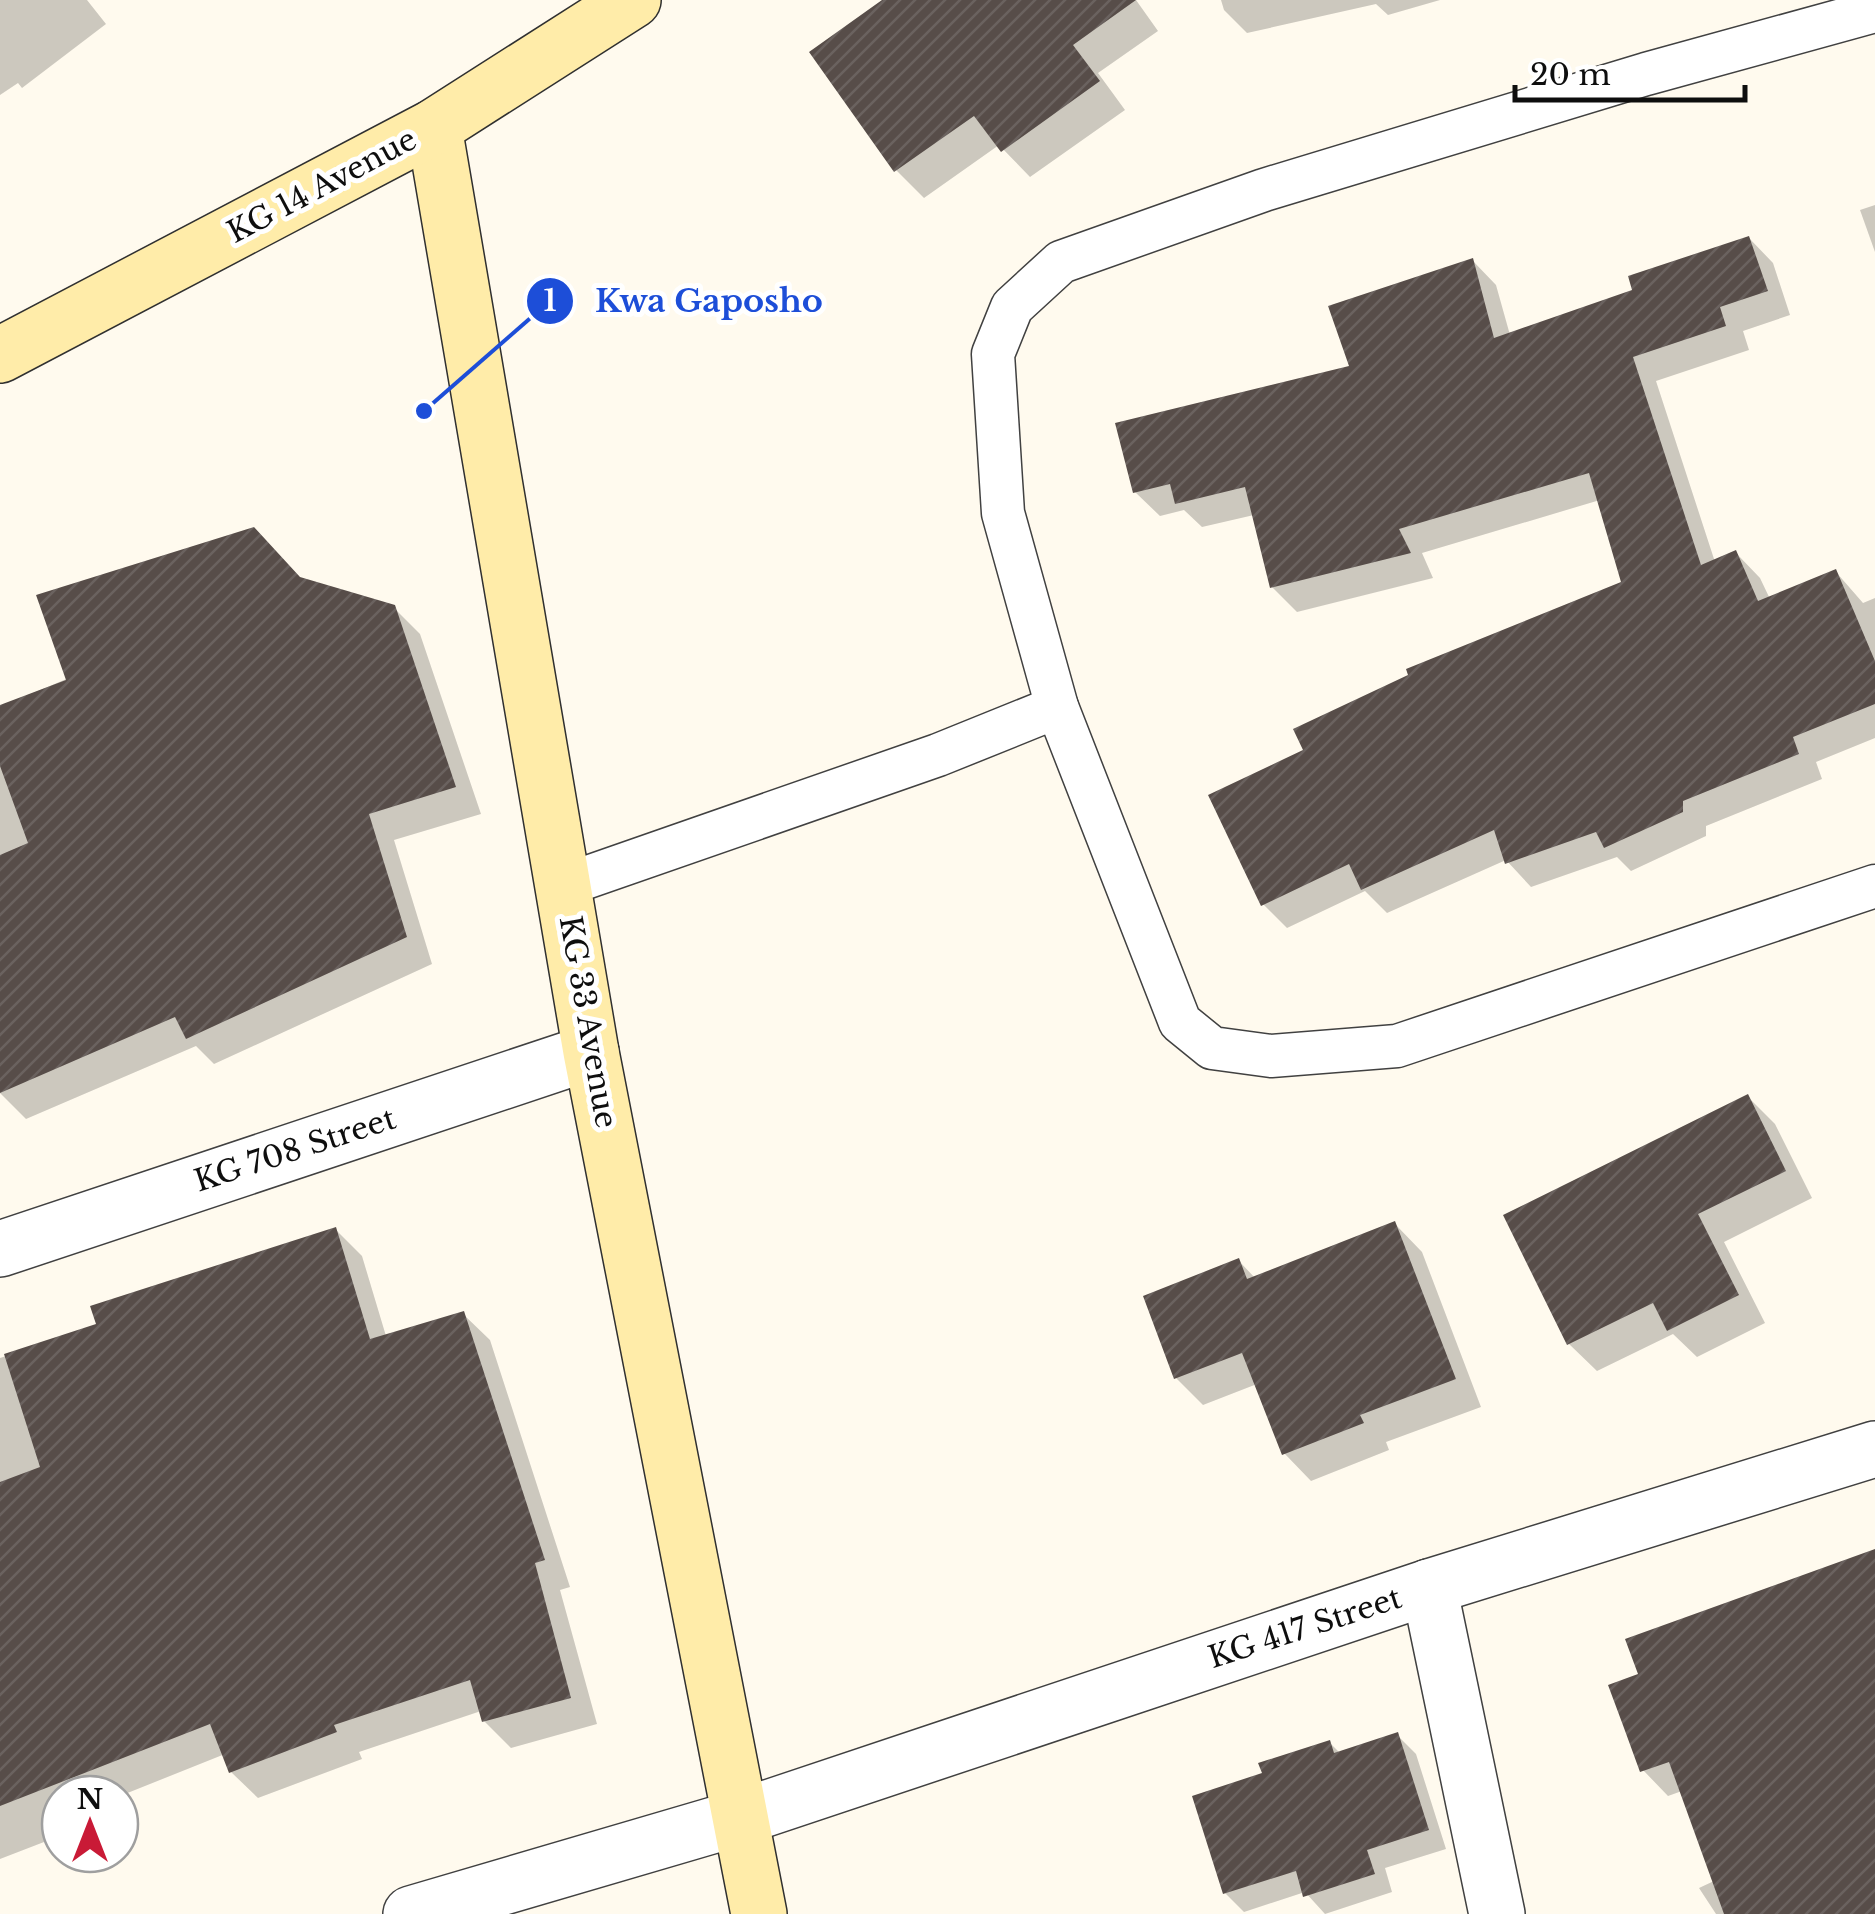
<svg xmlns="http://www.w3.org/2000/svg" width="1875" height="1914" viewBox="0 0 1875 1914" font-family="'Libre Baskerville',serif">
<defs>
<pattern id="building-hatch" width="6" height="6" patternUnits="userSpaceOnUse" patternTransform="scale(2.5)"><rect width="6" height="6" fill="#574d49"/><path d="M-1 1l2-2M0 6l6-6M5 7l2-2" fill="none" stroke="#6a625f"/></pattern>
</defs>
<rect width="100%" height="100%" fill="#fffaee"/>
<!-- shadow -->
<g fill="#0003">
<polygon points="0,0 87,0 106,24 22,88 18,83 0,95"/>
<polygon points="886,0 1136,0 1158,31 1098,73 1125,110 1030,177 999,145 924,198 896,170"/>
<polygon points="1221,0 1440,0 1388,15 1376,4 1247,33 1224,10"/>
<polygon points="1875,205 1875,252 1860,210"/>
<polygon points="1749,238 1773,263 1790,315 1743,331 1749,350 1656,381 1715,562 1736,553 1760,578 1770,599 1836,572 1863,603 1875,598 1875,738 1816,762 1822,779 1706,826 1706,836 1631,871 1617,857 1531,887 1506,860 1387,913 1365,891 1287,928 1263,904 1307,751 1412,676 1624,584 1600,500 1422,553 1433,578 1297,612 1272,587 1254,515 1202,527 1184,510 1160,516 1135,492 1352,368 1472,260 1496,285 1510,335 1636,292"/>
<polygon points="301,580 393,607 420,634 481,814 394,840 432,964 214,1064 196,1046 26,1119 0,1093 0,707"/>
<polygon points="1748,1097 1775,1124 1812,1198 1724,1242 1765,1323 1697,1357 1673,1334 1597,1371 1569,1344"/>
<polygon points="1395,1224 1422,1252 1481,1407 1386,1442 1389,1450 1311,1481 1284,1453 1257,1384 1203,1405 1176,1378 1239,1261 1255,1278"/>
<polygon points="335,1229 362,1256 386,1336 463,1314 490,1340 570,1587 560,1590 597,1724 511,1748 484,1721 481,1711 359,1752 362,1759 258,1798 231,1772 225,1754 120,1796 60,1794 60,1819 51,1823 57,1837 0,1859 0,1358 99,1326"/>
<polygon points="1875,1551 1875,1914 1716,1914 1699,1888 1714,1881 1682,1791 1668,1796 1643,1770 1641,1675"/>
<polygon points="1397,1735 1416,1754 1446,1849 1385,1868 1392,1892 1325,1914 1305,1892 1244,1912 1225,1893 1266,1775 1330,1743 1340,1753"/>
</g>
<!-- building -->
<g fill="url(#building-hatch)">
<polygon points="882,0 1136,0 1073,45 1100,81 1001,152 974,116 894,172 809,52"/>
<polygon points="1749,236 1768,291 1720,307 1726,326 1633,357 1701,565 1736,550 1758,601 1836,569 1875,661 1875,704 1793,737 1799,754 1683,801 1683,812 1604,848 1596,832 1505,864 1494,830 1361,890 1349,864 1261,906 1208,795 1303,750 1293,729 1408,675 1406,669 1621,582 1589,473 1399,529 1411,553 1270,588 1245,487 1175,504 1170,484 1133,493 1115,423 1349,366 1328,306 1473,258 1494,338 1632,290 1628,276"/>
<polygon points="254,527 300,577 395,605 456,787 369,814 407,937 186,1039 175,1017 0,1093 0,855 28,843 0,766 0,705 66,680 36,595"/>
<polygon points="1748,1094 1786,1171 1698,1214 1739,1295 1667,1331 1653,1303 1567,1345 1503,1215"/>
<polygon points="1395,1221 1456,1379 1360,1415 1364,1423 1282,1455 1242,1353 1174,1379 1143,1296 1239,1258 1247,1279"/>
<polygon points="336,1227 370,1339 464,1311 545,1560 535,1563 571,1698 482,1722 470,1680 334,1725 337,1732 229,1773 210,1724 0,1806 0,1482 40,1467 4,1354 96,1324 90,1306"/>
<polygon points="1875,1549 1875,1914 1724,1914 1669,1762 1640,1772 1624,1728 1608,1685 1638,1674 1625,1639"/>
<polygon points="1398,1732 1429,1830 1367,1850 1375,1874 1303,1897 1296,1871 1223,1894 1192,1796 1262,1773 1258,1763 1330,1740 1334,1753"/>
</g>
<g fill="none" stroke-linecap="round" stroke-linejoin="round">
<!-- service casing -->
<g stroke="#414141" stroke-width="45">
<g id="service">
<polyline points="1875,11 1646,74 1264,190 1061,262 1012,307 993,354 1003,513 1057,707 1180,1022 1212,1048 1271,1056 1397,1046 1875,886"/>
<polyline points="565,885 938,755 1057,707"/>
</g>
</g>
<!-- minor casing -->
<g stroke="#414141" stroke-width="58">
<g id="minor">
<polyline points="0,1249 591,1052"/>
<polyline points="1429,1587 1497,1914"/>
<polyline points="411,1914 738,1818 1429,1587 1875,1449"/>
</g>
</g>
<!-- secondary casing -->
<g stroke="#303030" stroke-width="58">
<g id="secondary">
<polyline points="434,127 591,1052 759,1914"/>
<polyline points="0,355 434,127 633,0"/>
</g>
</g>
<!-- service -->
<use href="#service" stroke="#fff" stroke-width="42"/>
<!-- minor -->
<use href="#minor" stroke="#fff" stroke-width="55"/>
<!-- secondary -->
<use href="#secondary" stroke="#ffeca9" stroke-width="55"/>
</g>
<g text-anchor="middle" stroke-width="10" stroke-linejoin="round" paint-order="stroke">
<!-- street labels -->
<g font-size="30" fill="#0e0e0e" stroke="#fff">
<text transform="translate(322 186) rotate(-28)" y="10">KG 14 Avenue</text>
<text transform="translate(588 1022) rotate(80)" y="10">KG 33 Avenue</text>
<text transform="translate(295 1150) rotate(-18)" y="10">KG 708 Street</text>
<text transform="translate(1305 1628) rotate(-18)" y="10">KG 417 Street</text>
</g>
</g>
<!-- callouts -->
<path fill="none" stroke="#1d4ed8" stroke-width="4" d="M424 411L550 301"/>
<g fill="#1d4ed8" stroke="#fff" stroke-width="4">
<circle cx="424" cy="411" r="10"/>
<circle cx="550" cy="301" r="25"/>
</g>
<g font-size="30" text-anchor="middle" font-weight="bold" fill="#fff">
<text x="550" y="311">1</text>
</g>
<g font-size="32" text-anchor="middle" font-weight="bold" fill="#1d4ed8" stroke="#fff" stroke-width="10" stroke-linejoin="round" paint-order="stroke">
<text x="709" y="312">Kwa Gaposho</text>
</g>
<!-- north arrow -->
<g transform="translate(90 1824)"><circle r="48" fill="#ffffff" stroke="#9f9f9f" stroke-width="2.5"/>
<path d="M0-8L18 38L0 25L-18 38Z" fill="#c91a36"/>
<text y="-15" font-size="28" font-weight="bold" text-anchor="middle" fill="#0e0e0e">N</text>
</g>
<!-- scale -->
<path d="M1515 85v15h230v-15" fill="none" stroke="#0e0e0e" stroke-width="5"/>
<text x="1530" y="85" font-size="30" fill="#0e0e0e" stroke="#ffffff" stroke-width="8" paint-order="stroke">20 m</text>
</svg>
